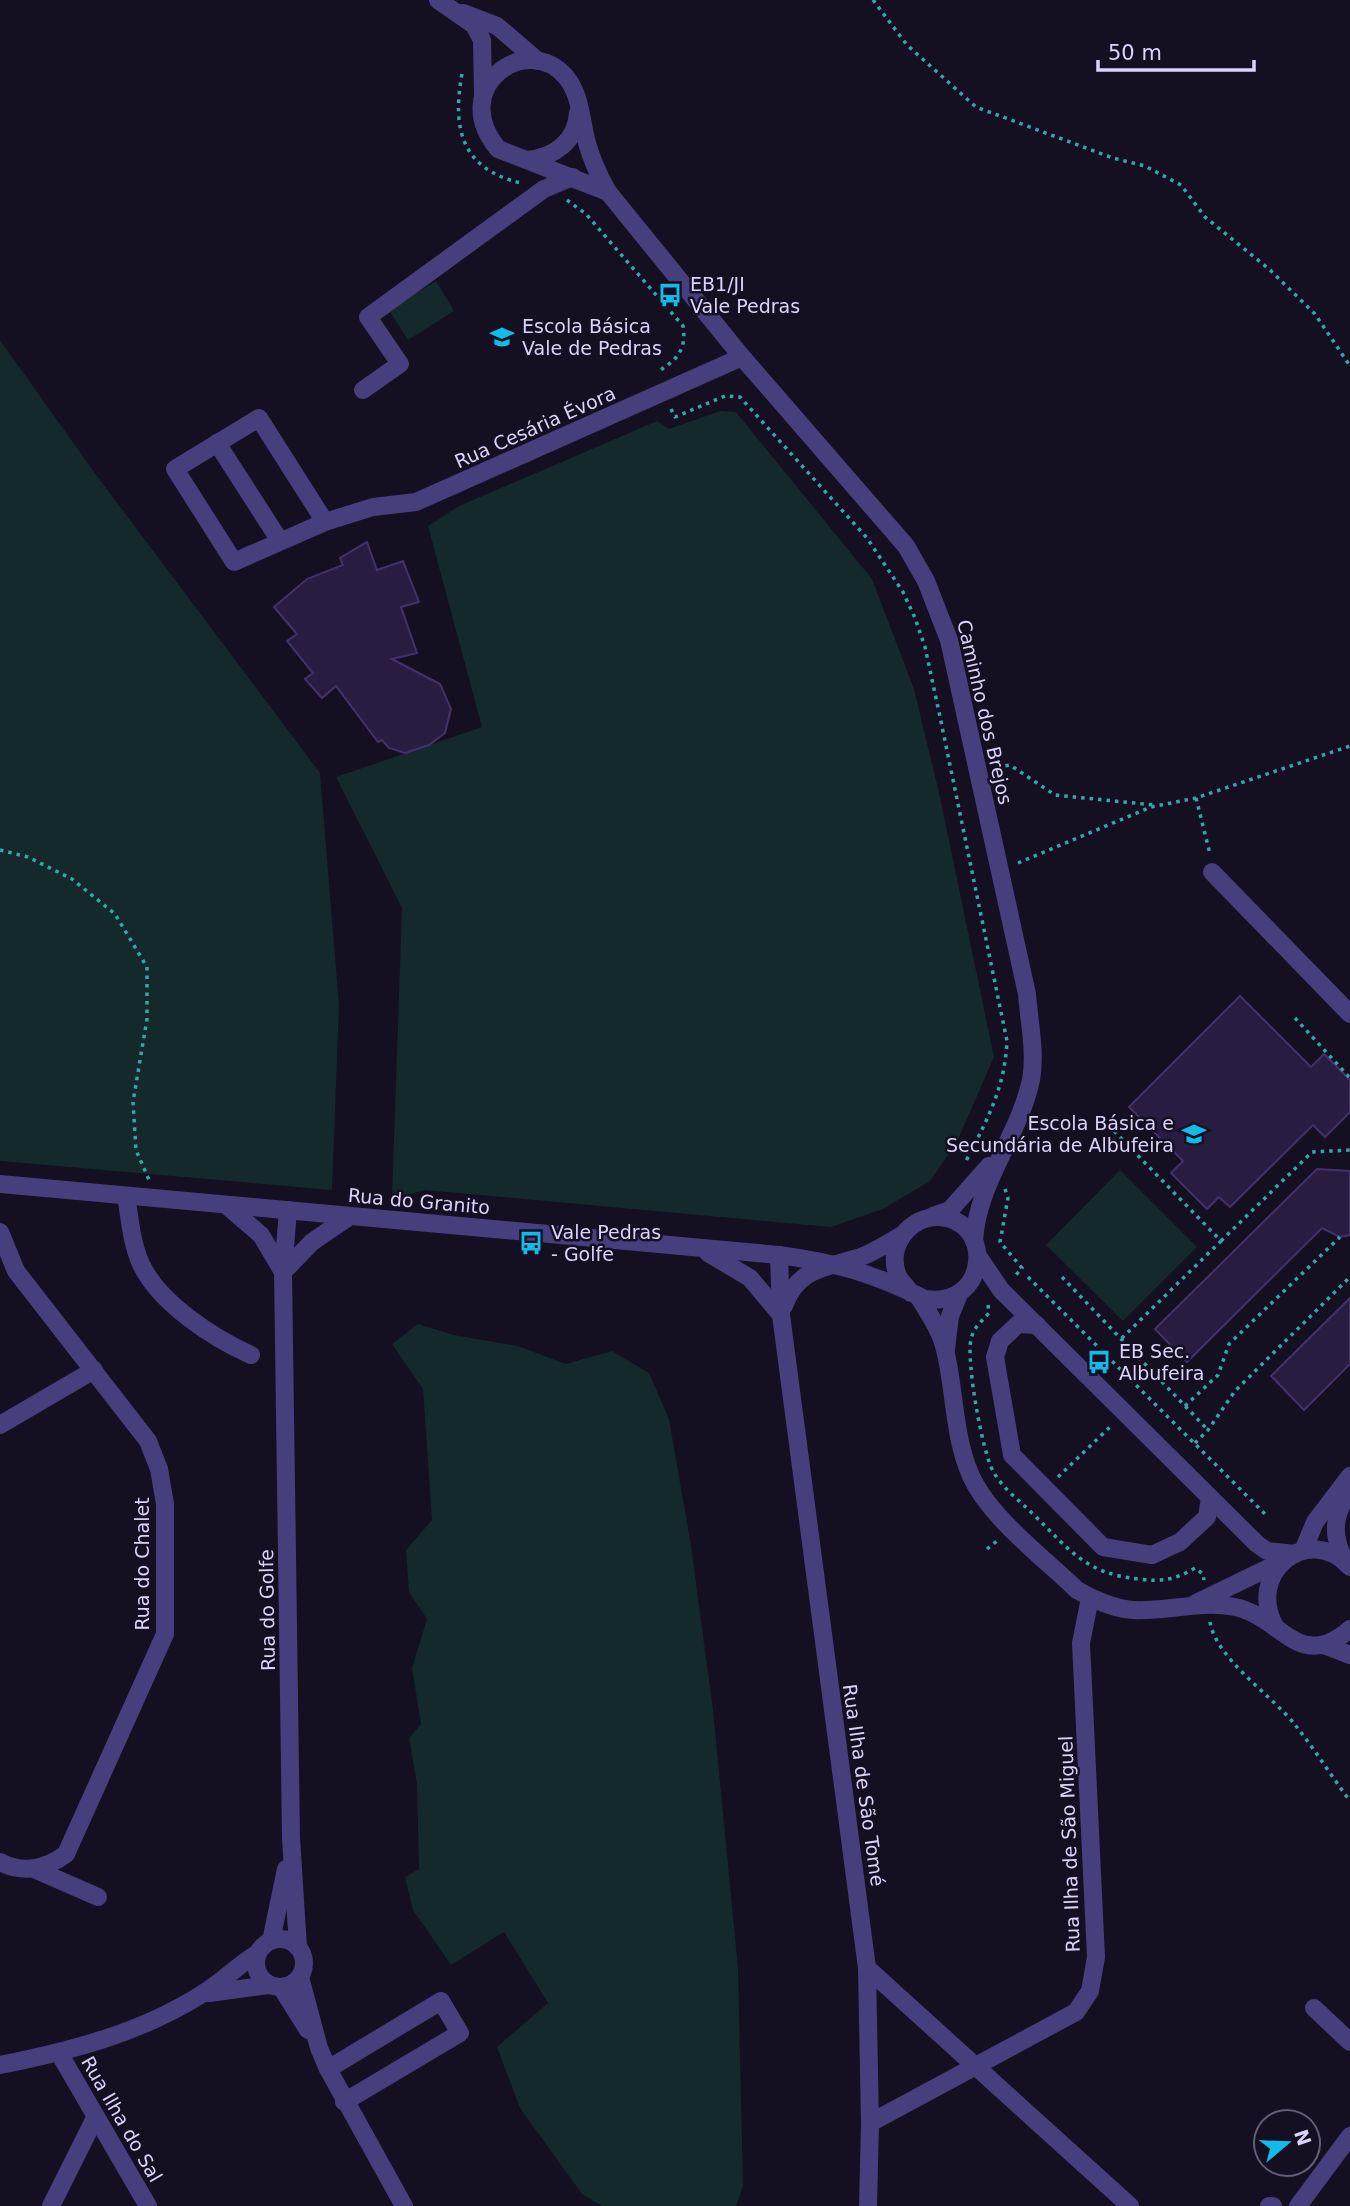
<svg xmlns="http://www.w3.org/2000/svg" width="1350" height="2206" viewBox="0 0 1350 2206" font-family="'DejaVu Sans',sans-serif">
<rect width="100%" height="100%" fill="#140f21"/>
<!-- green -->
<g fill="#13292b">
<polygon points="436,281 454,311 408,340 389,310"/>
<polygon points="0,340 94,472 320,773 339,1006 332,1190 0,1161"/>
<polygon points="720,411 736,412 872,579 914,689 940,797 994,1057 957,1142 930,1181 883,1209 831,1227 425,1190 392,1199 402,908 336,777 482,727 428,526 459,506 657,421 669,429"/>
<polygon points="1120,1170 1197,1247 1123,1321 1046,1245"/>
<polygon points="418,1324 454,1335 518,1346 566,1364 612,1351 649,1373 669,1419 691,1546 713,1710 738,1968 743,2186 736,2206 602,2206 582,2194 520,2108 497,2047 548,2003 504,1932 451,1965 413,1910 405,1877 419,1869 417,1784 409,1738 421,1724 412,1668 427,1619 409,1592 406,1550 432,1520 423,1389 392,1344"/>
</g>
<!-- building -->
<g fill="#281d41" stroke="#43316b" stroke-width="2">
<polygon points="367,542 377,570 403,561 419,602 401,607 417,653 392,659 440,684 451,709 445,733 429,745 405,753 389,748 382,740 378,742 336,686 322,698 305,679 313,673 287,641 297,634 274,607 307,579 343,565 340,558"/>
<polygon points="1240,996 1311,1067 1324,1054 1350,1080 1350,1112 1325,1137 1313,1125 1230,1207 1219,1197 1207,1209 1171,1173 1183,1161 1129,1107"/>
<polygon points="1317,1169 1350,1171 1350,1235 1340,1237 1322,1228 1187,1362 1155,1329"/>
<polygon points="1350,1298 1350,1364 1304,1410 1271,1376"/>
</g>
<g fill="none" stroke-linecap="round" stroke-linejoin="round">
<!-- path -->
<g stroke="#38a5ab" stroke-width="3.5" stroke-dasharray="3.5 5" stroke-linecap="butt">
<polyline points="873,0 907,45 976,107 1113,158 1145,166 1181,185 1205,217 1269,269 1315,314 1350,366"/>
<path d="M 462,74 C 452,128 461,169 521,183"/>
<path d="M 567,200 L 586,214 L 683,326 C 687,350 676,361 657,372"/>
<path d="M 671,409 L 675,417 L 725,396 L 740,397 L 867,538 L 903,592 L 915,618 L 925,647 L 939,712 L 1007,1041 C 1005,1088 987,1120 966,1161"/>
<polyline points="997,767 1010,765 1055,795 1154,805"/>
<polyline points="1196,798 1210,854"/>
<polyline points="0,850 28,857 72,879 115,914 147,967 147,1019 133,1102 136,1150 149,1180"/>
<polyline points="1018,863 1151,807 1196,798 1350,746"/>
<polyline points="1295,1018 1350,1078"/>
<polyline points="1114,1131 1221,1241 1121,1339"/>
<polyline points="1005,1189 1008,1198 1000,1242 1022,1268 1015,1276"/>
<polyline points="1221,1241 1312,1152 1350,1150"/>
<polyline points="1028,1277 1268,1517"/>
<polyline points="1062,1277 1208,1430"/>
<path d="M 988,1305 L 989,1313 C 981,1322 974,1327 971,1339 C 966,1361 982,1451 993,1471 C 1002,1488 1019,1500 1033,1514 C 1069,1549 1085,1574 1139,1579 C 1161,1582 1175,1580 1195,1568 L 1203,1574 L 1204,1580"/>
<polyline points="1185,1406 1218,1375 1229,1344 1340,1237"/>
<polyline points="1195,1443 1208,1430 1235,1391 1350,1277"/>
<polyline points="1058,1477 1113,1424"/>
<polyline points="987,1549 997,1541"/>
<path d="M 1210,1622 C 1216,1659 1273,1696 1296,1726 C 1315,1750 1332,1777 1350,1801"/>
</g>
<!-- minor -->
<g stroke="#473e7d" stroke-width="18">
<polyline points="438,0 474,25 482,40 483,94"/>
<polyline points="463,13 497,26 538,61"/>
<path d="M 527,160 C 554,157 576,142 578,113"/>
<path d="M 608,192 L 498,149 C 447,87 527,31 566,77 C 581,95 581,121 587,143 C 592,161 599,176 608,192 L 742,357 L 906,546 L 926,581 L 949,640 L 1027,994 C 1029,1021 1036,1053 1031,1080 C 1019,1136 977,1183 974,1241"/>
<polyline points="363,390 400,364 368,317 544,189 573,177"/>
<polyline points="217,443 280,541"/>
<polyline points="325,522 234,562 175,469 259,418 325,522 373,507 416,502 742,357"/>
<polyline points="1212,872 1350,1014"/>
<path d="M 0,1184 L 779,1255 C 837,1263 872,1273 925,1299 C 989,1309 995,1220 939,1217 C 909,1216 886,1247 898,1276 C 901,1282 907,1287 911,1293"/>
<path d="M 126,1196 C 130,1218 131,1242 141,1264 C 159,1303 213,1338 251,1355"/>
<polyline points="226,1205 261,1235 283,1272 312,1242 350,1216"/>
<polyline points="288,1210 283,1272 291,1838 298,1947"/>
<polyline points="933,1216 950,1210 989,1166"/>
<path d="M 0,1232 L 16,1271 L 148,1441 L 159,1469 L 165,1504 L 165,1634 L 66,1854 C 46,1869 23,1874 0,1862"/>
<polyline points="708,1253 750,1278 781,1315"/>
<polyline points="779,1255 781,1315 867,1968 870,2123 868,2206"/>
<polyline points="978,1256 1001,1290 1257,1544 1267,1551 1295,1554"/>
<path d="M 918,1296 C 930,1315 942,1333 946,1354 C 955,1394 954,1438 971,1476 C 990,1518 1043,1557 1077,1590 C 1092,1599 1115,1609 1133,1610 C 1167,1612 1200,1600 1235,1607 C 1282,1617 1299,1673 1350,1629"/>
<path d="M 784,1306 C 797,1269 824,1268 858,1258 C 873,1253 888,1243 902,1235"/>
<polyline points="1037,1325 1018,1324 1000,1341 995,1357 1012,1455 1103,1547 1152,1555 1180,1542 1207,1517 1210,1498"/>
<polyline points="946,1349 950,1316 959,1294"/>
<polyline points="0,1425 94,1370"/>
<polyline points="1303,1551 1315,1522 1350,1476"/>
<path d="M 1346,1563 C 1332,1537 1332,1517 1349,1492"/>
<polyline points="1196,1603 1281,1562"/>
<path d="M 1276,1628 C 1244,1574 1308,1521 1350,1567"/>
<polyline points="1324,1645 1350,1655"/>
<polyline points="34,1869 98,1897"/>
<circle cx="280" cy="1963" r="24"/>
<polyline points="271,1941 286,1869"/>
<polyline points="867,1968 1130,2206"/>
<polyline points="300,1977 319,2048 328,2069 404,2206"/>
<polyline points="281,1987 308,2030"/>
<polyline points="209,1993 269,1985"/>
<polyline points="1314,2008 1350,2042"/>
<polyline points="59,2053 148,2206"/>
<path d="M 0,2065 C 70,2051 141,2033 202,1994 C 222,1982 238,1965 258,1953"/>
<polyline points="328,2069 441,2001 460,2033 344,2102"/>
<polyline points="870,2123 1076,2012 1090,1991 1096,1957 1081,1643 1090,1598"/>
<polyline points="51,2206 95,2118"/>
<polyline points="1269,2206 1273,2206"/>
<polyline points="1298,2206 1350,2136"/>
</g>
</g>
<!-- icons -->
<defs>
<g id="bus-bare" transform="scale(1.89)"><path d="M-5-6H5V4H4V6H2V4H-2V6H-4V4H-5ZM-3.5-4V0h7V-4ZM-3.5 1.2v1.5H-2V1.2ZM2 1.2v1.5H3.5V1.2Z" fill="#13bce8" stroke="#140f21" stroke-width="2.5" paint-order="stroke"/></g>
<g id="school-bare" transform="scale(1.89)"><path d="M0-5L7-2L0 1L-7-2ZM-4 1L0 2.5L4 1V4Q0 6-4 4Z" fill="#13bce8" stroke="#140f21" stroke-width="2.5" paint-order="stroke"/></g>
</defs>
<g fill-rule="evenodd">
<use href="#bus-bare" x="670" y="295"/>
<use href="#school-bare" x="502" y="337"/>
<use href="#school-bare" x="1194" y="1134"/>
<use href="#bus-bare" x="531" y="1243"/>
<use href="#bus-bare" x="1099" y="1362"/>
</g>
<g text-anchor="middle" stroke-width="5" stroke-linejoin="round" paint-order="stroke">
<!-- poi labels -->
<g font-size="19" fill="#dcd3fb" stroke="#140f21" text-anchor="start">
<text x="690" y="291">EB1/JI<tspan x="690" dy="22">Vale Pedras</tspan></text>
<text x="522" y="333">Escola Básica<tspan x="522" dy="22">Vale de Pedras</tspan></text>
<text x="1174" y="1130" text-anchor="end">Escola Básica e<tspan x="1174" dy="22">Secundária de Albufeira</tspan></text>
<text x="551" y="1239">Vale Pedras<tspan x="551" dy="22">- Golfe</tspan></text>
<text x="1119" y="1358">EB Sec.<tspan x="1119" dy="22">Albufeira</tspan></text>
</g>
<!-- street labels -->
<g font-size="19" fill="#dcd3fb" stroke="#140f21">
<text transform="translate(535 427) rotate(-24)" y="7">Rua Cesária Évora</text>
<text transform="translate(985 712) rotate(77)" y="7">Caminho dos Brejos</text>
<text transform="translate(419 1201) rotate(5)" y="7">Rua do Granito</text>
<text transform="translate(142 1564) rotate(-90)" y="7">Rua do Chalet</text>
<text transform="translate(267 1610) rotate(-91)" y="7">Rua do Golfe</text>
<text transform="translate(864 1785) rotate(82)" y="7">Rua Ilha de São Tomé</text>
<text transform="translate(1069 1844) rotate(-92)" y="7">Rua Ilha de São Miguel</text>
<text transform="translate(122 2119) rotate(60)" y="7">Rua Ilha do Sal</text>
</g>
</g>
<!-- north arrow -->
<g transform="translate(1287 2143) rotate(71)"><circle r="33" fill="#140f21" stroke="#645d78" stroke-width="2"/>
<path d="M0-5L12 26L0 18L-12 26Z" fill="#13bce8"/>
<text y="-10" font-size="19" font-weight="bold" text-anchor="middle" fill="#dcd3fb">N</text>
</g>
<!-- scale -->
<path d="M1098 60v10h156v-10" fill="none" stroke="#dcd3fb" stroke-width="3.5"/>
<text x="1108" y="60" font-size="21" fill="#dcd3fb" stroke="#140f21" stroke-width="5" paint-order="stroke">50 m</text>
</svg>
